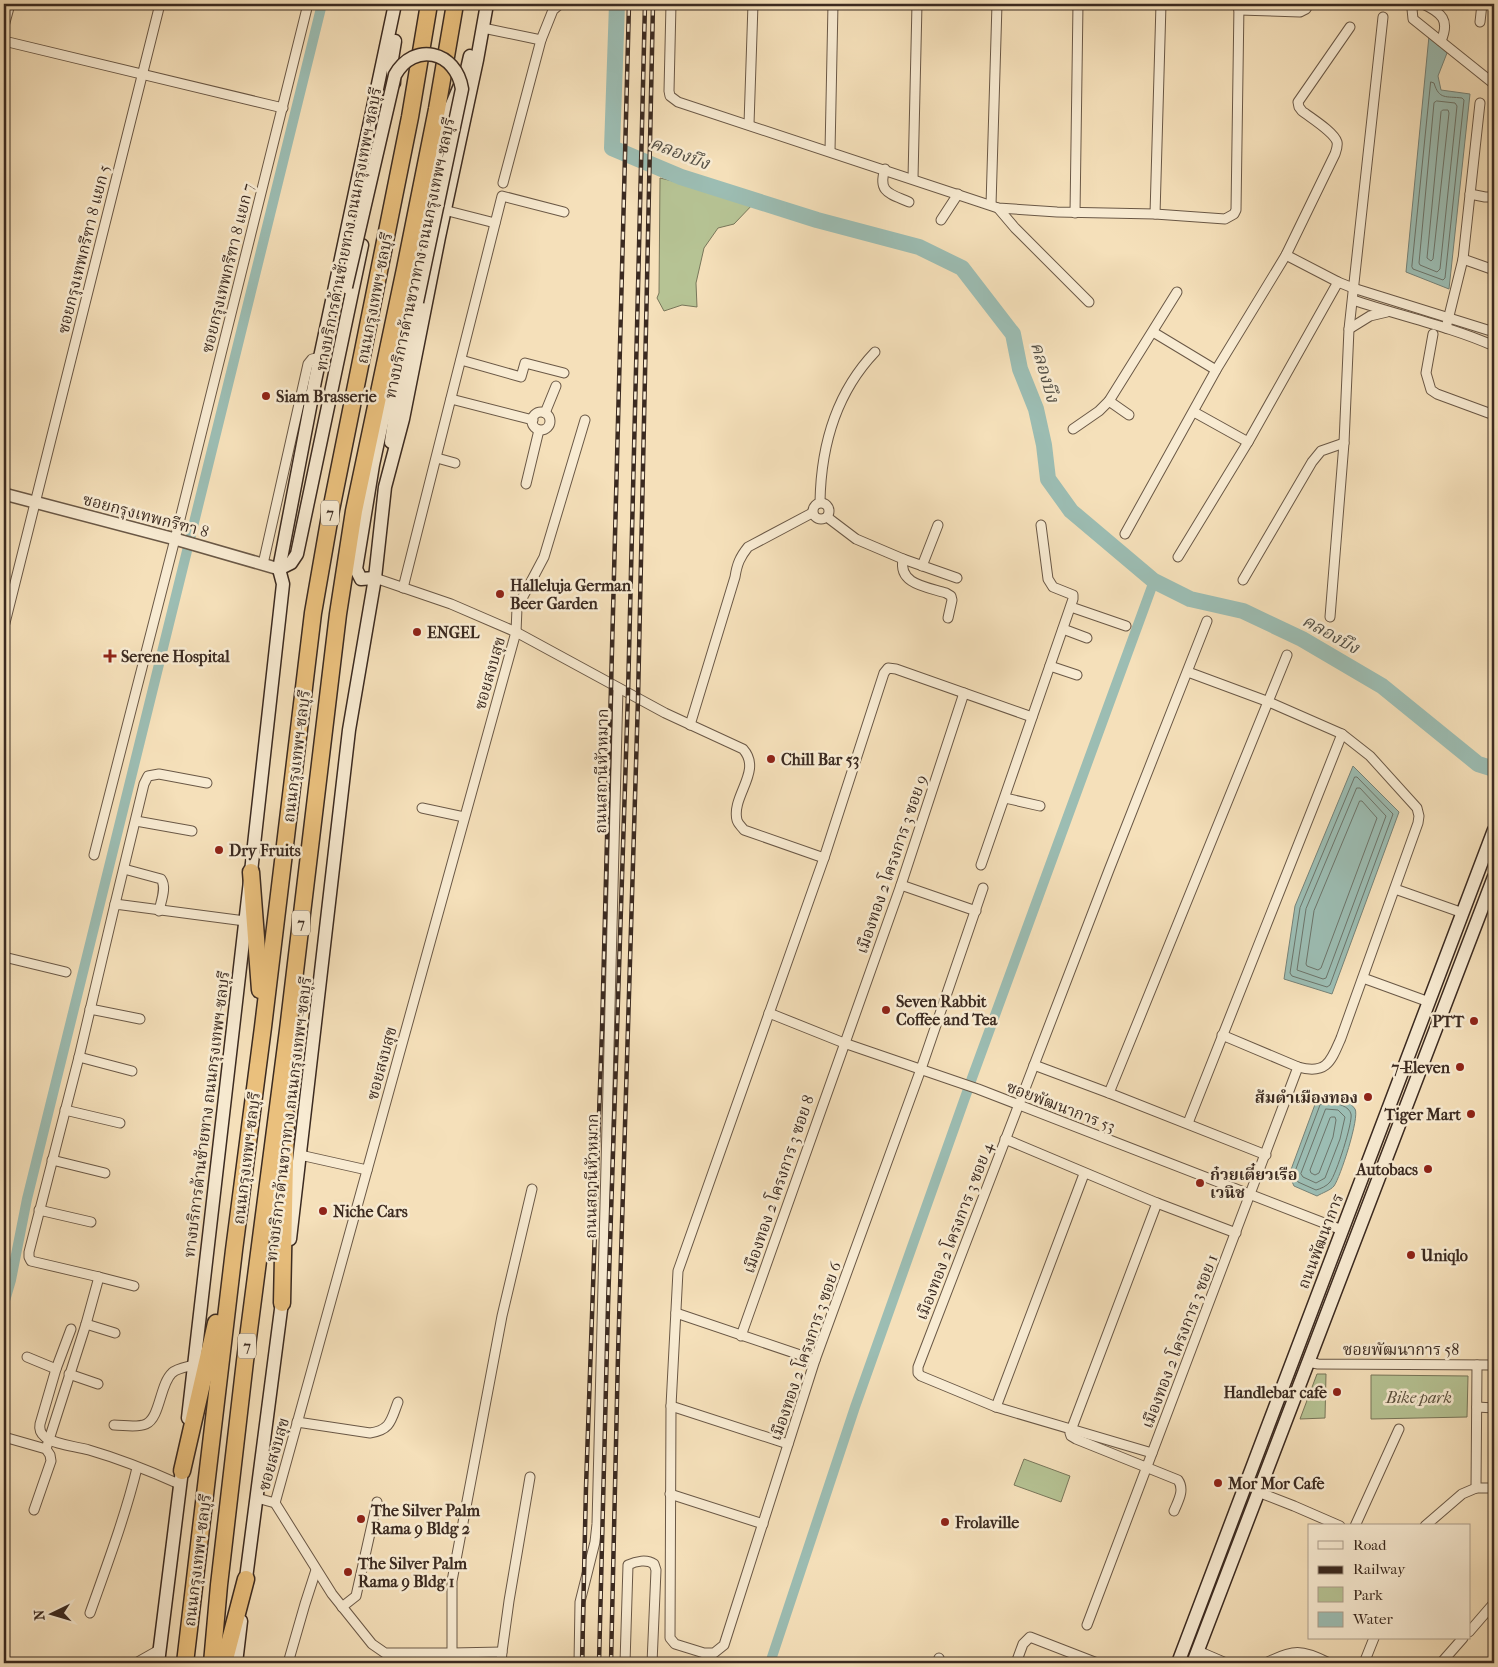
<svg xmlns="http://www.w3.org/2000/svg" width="1498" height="1667" viewBox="0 0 1498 1667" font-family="'IM FELL French Canon','Noto Serif Thai',serif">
<rect width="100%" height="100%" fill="#f5e0ba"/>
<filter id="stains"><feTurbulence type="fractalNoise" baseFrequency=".004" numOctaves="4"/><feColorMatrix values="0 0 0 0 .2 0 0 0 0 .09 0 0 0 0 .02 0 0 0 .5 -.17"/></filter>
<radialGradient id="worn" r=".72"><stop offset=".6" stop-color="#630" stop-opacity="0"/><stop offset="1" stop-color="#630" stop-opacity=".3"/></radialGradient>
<!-- green -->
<g fill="#b6c394" stroke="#78765a">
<polygon points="660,178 756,201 734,224 718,228 704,248 696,283 697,307 682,305 664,311 657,298 659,293"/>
<polygon points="1317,1374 1326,1374 1325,1418 1300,1419"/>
<polygon points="1371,1375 1468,1376 1467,1417 1371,1419"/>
<polygon points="1024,1459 1070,1476 1061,1502 1014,1485"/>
</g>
<!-- water -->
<g fill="#9cbdb3" stroke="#758278">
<polygon points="1429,36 1447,53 1438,76 1441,90 1470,94 1449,289 1406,272"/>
<polygon points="1353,766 1399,812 1332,994 1284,979 1295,906"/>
<path d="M 1331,1097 C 1339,1099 1350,1101 1355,1109 C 1360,1117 1340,1178 1334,1186 C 1331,1190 1322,1193 1317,1196 L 1294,1186 L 1289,1175 L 1317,1099 Z"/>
</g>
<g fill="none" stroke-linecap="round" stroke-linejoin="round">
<!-- shore -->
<g stroke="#6c746a" stroke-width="1">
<path d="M 1431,82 L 1434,83 C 1439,100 1446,96 1462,98 L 1464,100 L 1445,278 L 1443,280 L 1413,269 L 1412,267 Z"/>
<polygon points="1437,101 1455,103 1457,106 1440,269 1437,272 1420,265 1419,263 1434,103"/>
<polygon points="1443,110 1448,110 1449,113 1433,259 1431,261 1427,258 1441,112"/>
<polygon points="1355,777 1357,777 1393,814 1330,985 1327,987 1292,976 1290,973 1300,908"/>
<polygon points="1357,788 1360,788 1386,816 1326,978 1323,979 1297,970 1306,909"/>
<polygon points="1360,801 1362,801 1377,818 1321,968 1318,970 1307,966 1306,964 1314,911"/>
<path d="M 1331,1102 C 1338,1104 1349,1106 1351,1114 C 1353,1122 1336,1175 1330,1182 C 1327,1186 1320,1189 1316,1190 L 1298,1182 L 1294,1174 L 1320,1105 Z"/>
<polygon points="1326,1109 1338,1110 1345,1117 1340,1139 1325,1178 1316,1183 1303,1177 1301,1174"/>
<polygon points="1332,1117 1335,1117 1336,1120 1333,1137 1319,1173 1315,1175 1311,1173 1310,1170 1330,1118"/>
</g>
<!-- canal -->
<g stroke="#9cbdb3" stroke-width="10">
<polyline points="4,1304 11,1280 27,1199 322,4"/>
<polyline points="770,1663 855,1407 972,1078 1154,581"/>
</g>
<!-- river -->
<polyline stroke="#9cbdb3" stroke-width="16" points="617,4 612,148 681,177 817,220 919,247 962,268 1013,334 1020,369 1036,409 1044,445 1048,479 1071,511 1154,581 1190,599 1243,611 1302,639 1382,686 1478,764 1494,769"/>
<!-- minor casing -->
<g stroke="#6a5846" stroke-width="11">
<g id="minor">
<polyline points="671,4 669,91 670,96 678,102 998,208 1057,212 1155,214 1225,219 1234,214 1236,210 1239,4"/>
<polyline points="1419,4 1414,6 1412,9 1413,19 1494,84"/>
<path d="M 1423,4 C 1442,13 1450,20 1441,41"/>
<polyline points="1239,10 1300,12 1306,9 1309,4"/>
<polyline points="1480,22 1482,4"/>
<polyline points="4,26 10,4"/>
<polyline points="483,28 541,40"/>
<polyline points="4,41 283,108"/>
<polyline points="749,124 753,4"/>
<polyline points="830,151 833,4"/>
<path d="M 885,169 C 877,193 891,194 909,202"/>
<polyline points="913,178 917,4"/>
<polyline points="503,183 541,40 553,10 560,4"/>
<polyline points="1470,194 1485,197 1494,197"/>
<polyline points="991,205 997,4"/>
<polyline points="998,208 1015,228 1089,302"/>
<polyline points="444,210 495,223"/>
<polyline points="1075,213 1078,4"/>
<polyline points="1155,214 1161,4"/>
<polyline points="941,220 958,194"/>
<polyline points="1286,255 1338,282 1353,288 1494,332"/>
<polyline points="1463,259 1494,270"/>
<path d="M 1353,300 C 1400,316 1449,326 1494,346"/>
<polyline points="1446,328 1463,259 1480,103"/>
<polyline points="1349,329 1370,316 1387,312"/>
<polyline points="1153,332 1216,370"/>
<polyline points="1433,334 1426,373 1431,390 1437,394 1494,415"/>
<polyline points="461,360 521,377 525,363 564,373"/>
<polyline points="451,399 533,420"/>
<polyline points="1109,401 1129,415"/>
<polyline points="1194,412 1248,442"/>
<circle cx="541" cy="421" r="9"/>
<polyline points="545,413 556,386"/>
<polyline points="1073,429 1099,411 1109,401 1177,292"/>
<polyline points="437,458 455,463"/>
<polyline points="526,484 539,430"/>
<path d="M 820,502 C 821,446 836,393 875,352"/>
<circle cx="821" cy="511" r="8"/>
<path d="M 827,517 L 856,539 L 903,559 C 898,585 928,587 946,593 L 951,596 L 952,600 L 948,618"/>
<path d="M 1125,534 L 1216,370 L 1286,255 L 1335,154 C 1336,151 1338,146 1337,142 C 1334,132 1311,118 1302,111 L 1299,107 L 1298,102 L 1350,27"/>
<polyline points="1178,557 1248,442 1338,282"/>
<polyline points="903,559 957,578"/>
<polyline points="263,564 308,364 312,359 321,357"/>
<polyline points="922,566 938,525"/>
<path d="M 375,578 L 451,604 L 516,632 L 665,713 L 743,749 C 763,771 731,796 737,820 C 738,824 742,827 744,830 L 824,858"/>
<polyline points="1243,580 1312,462 1321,451 1344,443"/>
<polyline points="403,588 502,196 564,212"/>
<polyline points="1071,607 1126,626"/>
<polyline points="1330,617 1344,443 1349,329 1383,17"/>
<polyline points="4,627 160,4"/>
<polyline points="1063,629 1087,638"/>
<polyline points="1050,666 1077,675"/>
<path d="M 1188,672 L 1269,702 L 1342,734 L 1370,756 L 1417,808 L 1419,816 L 1418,823 L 1341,1038 C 1331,1061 1327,1075 1298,1067 L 1222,1035"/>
<path d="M 690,725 L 735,577 C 737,564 740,557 748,547 L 812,513"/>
<polyline points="1005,798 1040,806"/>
<polyline points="422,808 464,817"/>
<polyline points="136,821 192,831"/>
<polyline points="94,855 175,539 308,4"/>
<polyline points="981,865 1073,599 1073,595 1053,587 1048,579 1041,525"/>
<path d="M 124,869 L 161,879 C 167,887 161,901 159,911"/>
<polyline points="901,885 976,911"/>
<polyline points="983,888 921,1069 815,1360 724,1645 714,1653 704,1653 675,1644 670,1638 671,1406 678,1271 824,858 884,673 888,668 896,669 1032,717"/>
<polyline points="1395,889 1463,913"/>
<polyline points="115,904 144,784 148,776 159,774 207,783"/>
<polyline points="4,957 66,972"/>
<polyline points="1363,978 1429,1002"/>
<polyline points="90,1009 140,1019"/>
<polyline points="769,1013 844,1043 978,1089 1342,1230"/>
<polyline points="79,1057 132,1071"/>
<polyline points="1034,1065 1109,1093 1266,1155"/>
<polyline points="1109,1093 1287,655"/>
<polyline points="65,1110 120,1123"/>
<polyline points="1188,1123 1342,734"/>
<polyline points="1005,1139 1157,1203 1236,1233"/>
<polyline points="300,1155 367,1170"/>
<polyline points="52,1160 105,1173"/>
<path d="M 1157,1203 L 1070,1433 L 1071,1436 L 1076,1439 L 1178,1480 C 1185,1490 1178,1501 1174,1511"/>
<polyline points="39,1210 91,1222"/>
<polyline points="99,1277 134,1286"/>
<polyline points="676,1313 815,1360"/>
<polyline points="86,1324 115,1333"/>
<path d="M 71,1329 L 56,1369 L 40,1424 C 39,1429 40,1433 45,1437 C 56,1445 75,1446 89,1450 C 120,1459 150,1471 179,1484"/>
<polyline points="741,1336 901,885 964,693"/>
<polyline points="27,1357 56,1369"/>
<polyline points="1308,1362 1318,1364 1494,1365"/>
<polyline points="69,1374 98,1384"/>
<polyline points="671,1406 788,1444"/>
<polyline points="996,1407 1084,1174"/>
<polyline points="1477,1407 1494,1408"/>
<path d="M 297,1422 L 370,1433 C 391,1430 391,1420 398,1402"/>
<path d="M 114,1425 C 124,1425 137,1428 146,1424 C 160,1418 160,1384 172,1373 C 177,1368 187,1367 194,1365"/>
<polyline points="4,1437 46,1449 50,1455 51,1461 34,1510"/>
<polyline points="46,1449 86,1324 99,1277 31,1261 29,1257 29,1252 79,1057 115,904 245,921"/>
<polyline points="1152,1453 996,1407 921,1376 918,1373 918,1367 1109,870 1207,621"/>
<polyline points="1476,1488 1494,1488"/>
<polyline points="1258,1492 1294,1506 1340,1526"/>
<polyline points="670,1494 763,1524"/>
<polyline points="257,1498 275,1503 332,1594 372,1644 385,1653 452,1653 502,1652 501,1663"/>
<polyline points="275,1503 516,632 517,608 544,557 585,420"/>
<polyline points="1355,1526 1399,1429"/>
<polyline points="1425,1526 1462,1494 1476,1488 1477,1365"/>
<polyline points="342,1607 356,1596 377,1502"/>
<path d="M 90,1613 C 107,1565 125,1517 137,1468"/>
<polyline points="1087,1625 1298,1067"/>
<polyline points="1469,1632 1494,1603"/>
<polyline points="1198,1651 1226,1663"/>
<polyline points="502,1652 509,1601 530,1477"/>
<polyline points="136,1663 159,1650"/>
<polyline points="288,1663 305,1604 316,1570"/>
<polyline points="452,1663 452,1581 502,1316 532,1189"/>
<polyline points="579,1663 580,1602 595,1542 597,1524 618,688"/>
<path d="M 625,1663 L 628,1565 C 636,1561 647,1559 654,1564 L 656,1570 L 652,1663"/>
<polyline points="937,1663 939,1658"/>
<polyline points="1016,1663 1023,1644 1030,1637 1097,1663"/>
<path d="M 1266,1663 C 1293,1649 1302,1649 1329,1663"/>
<polyline points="1364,1663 1374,1638"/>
<polyline points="1441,1663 1463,1638"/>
</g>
</g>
<!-- tertiary casing -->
<g stroke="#6a5846" stroke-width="14">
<polyline id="tertiary" points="4,494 175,539 279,569"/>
</g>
<!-- secondary casing -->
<g stroke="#3b2a20" stroke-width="15">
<g id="secondary">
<polyline points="394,83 392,59 395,41"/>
<polyline points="391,442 398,394 417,302"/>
<polyline points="279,569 291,563 297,554 362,245"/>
<polyline points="375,578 361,579 356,569 373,465 444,135 450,109 467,69 470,56"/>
<polyline points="290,1239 349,730 375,578 385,487 403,419 439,237 477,60 487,4"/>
<polyline points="188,1418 251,872 283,584 279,569 315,381 395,4"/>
<polyline points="245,1586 283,1294"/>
<polyline points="158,1663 183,1462"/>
<polyline points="236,1663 241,1621"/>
<polyline points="1178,1663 1494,830"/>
<polyline points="1193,1663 1494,877"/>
</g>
</g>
<!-- motorway casing -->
<g stroke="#3b2a20" stroke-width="19">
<g id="motorway">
<polyline points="251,872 260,990"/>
<polyline points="282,1303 286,1115"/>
<polyline points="182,1471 216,1323"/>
<polyline points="185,1663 234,1250 263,1027 313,613 331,510 410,117 429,4"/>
<polyline points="212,1663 219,1585 245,1361 288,1030 338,614 354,511 405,269 437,109 455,4"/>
<polyline points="224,1663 246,1579"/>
</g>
</g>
<!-- minor -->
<use href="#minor" stroke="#f8ebd2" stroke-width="9"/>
<!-- tertiary -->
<use href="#tertiary" stroke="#f8ebd2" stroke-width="11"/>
<!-- secondary -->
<use href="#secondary" stroke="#f8ebd2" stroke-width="12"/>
<!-- motorway -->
<use href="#motorway" stroke="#eac07d" stroke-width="16"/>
<!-- rail casing -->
<g stroke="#3b2a20" stroke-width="4.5">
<g id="rail">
<polyline points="582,1663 586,1487 602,1030 629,4"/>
<polyline points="599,1663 608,1306 628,694 645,4"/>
<polyline points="611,1663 618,1355 638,699 653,4"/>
</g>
</g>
<!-- rail -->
<use href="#rail" stroke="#f8ebd2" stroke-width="2.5" stroke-dasharray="8" stroke-linecap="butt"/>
<!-- secondary-bridge casing -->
<g stroke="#3b2a20" stroke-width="15" stroke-linecap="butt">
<path id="secondary-bridge" d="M 346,287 L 395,75 C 414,41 456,51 462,89 L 417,302"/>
</g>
<!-- secondary-bridge -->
<use href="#secondary-bridge" stroke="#f8ebd2" stroke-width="12"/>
</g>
<!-- markers -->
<g fill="#8f2418" stroke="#f8ebd2" stroke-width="2">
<circle cx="266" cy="396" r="5"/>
<circle cx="500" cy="594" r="5"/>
<circle cx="417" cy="632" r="5"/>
<path d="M107.5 648.5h5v5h5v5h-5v5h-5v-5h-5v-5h5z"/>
<circle cx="771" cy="759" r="5"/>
<circle cx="219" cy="850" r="5"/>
<circle cx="886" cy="1010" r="5"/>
<circle cx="1474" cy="1021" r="5"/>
<circle cx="1460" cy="1067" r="5"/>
<circle cx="1368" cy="1097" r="5"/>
<circle cx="1471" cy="1114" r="5"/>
<circle cx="1428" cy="1169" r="5"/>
<circle cx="1200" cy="1183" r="5"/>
<circle cx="323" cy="1211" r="5"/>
<circle cx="1411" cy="1255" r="5"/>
<circle cx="1337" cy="1392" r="5"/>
<circle cx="1218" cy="1483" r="5"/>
<circle cx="361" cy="1519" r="5"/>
<circle cx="945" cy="1522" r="5"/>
<circle cx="348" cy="1572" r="5"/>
</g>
<g text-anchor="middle" stroke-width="5" stroke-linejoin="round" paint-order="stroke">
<!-- shield labels -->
<g fill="#f8ebd2" stroke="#746455" stroke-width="1">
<rect x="321" y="500.5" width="18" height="25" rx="4"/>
<rect x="292" y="910.5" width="18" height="25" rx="4"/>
<rect x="238" y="1333.5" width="18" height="25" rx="4"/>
</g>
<g font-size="15" font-weight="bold" fill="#3b2a20">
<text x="330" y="518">7</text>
<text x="301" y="928">7</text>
<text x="247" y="1351">7</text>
</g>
<!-- street labels -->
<g font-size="16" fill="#3b2a20" stroke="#f8ebd2">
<text transform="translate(348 229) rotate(-79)" y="6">ทางบริการด้านซ้ายทาง ถนนกรุงเทพฯ-ชลบุรี</text>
<text transform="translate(83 249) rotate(-76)" y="6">ซอยกรุงเทพกรีฑา 8 แยก 5</text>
<text transform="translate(419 258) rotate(-78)" y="6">ทางบริการด้านขวาทาง ถนนกรุงเทพฯ-ชลบุรี</text>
<text transform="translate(227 268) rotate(-76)" y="6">ซอยกรุงเทพกรีฑา 8 แยก 7</text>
<text transform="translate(374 298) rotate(-79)" y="6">ถนนกรุงเทพฯ-ชลบุรี</text>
<text transform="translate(146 515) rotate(15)" y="6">ซอยกรุงเทพกรีฑา 8</text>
<text transform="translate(489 673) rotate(-74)" y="6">ซอยสงบสุข</text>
<text transform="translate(296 756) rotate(-83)" y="6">ถนนกรุงเทพฯ-ชลบุรี</text>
<text transform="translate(601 771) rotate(-89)" y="6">ถนนสถานีหัวหมาก</text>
<text transform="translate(891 864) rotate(-71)" y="6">เมืองทอง 2 โครงการ 3 ซอย 9</text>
<text transform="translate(381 1063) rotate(-75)" y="6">ซอยสงบสุข</text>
<text transform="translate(1061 1106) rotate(21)" y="6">ซอยพัฒนาการ 53</text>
<text transform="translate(206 1114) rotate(-83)" y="6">ทางบริการด้านซ้ายทาง ถนนกรุงเทพฯ-ชลบุรี</text>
<text transform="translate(288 1119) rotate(-83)" y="6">ทางบริการด้านขวาทาง ถนนกรุงเทพฯ-ชลบุรี</text>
<text transform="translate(246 1158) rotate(-83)" y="6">ถนนกรุงเทพฯ-ชลบุรี</text>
<text transform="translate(591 1176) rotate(-89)" y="6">ถนนสถานีหัวหมาก</text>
<text transform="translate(778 1184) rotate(-71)" y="6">เมืองทอง 2 โครงการ 3 ซอย 8</text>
<text transform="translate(954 1231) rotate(-69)" y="6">เมืองทอง 2 โครงการ 3 ซอย 4</text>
<text transform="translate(1320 1241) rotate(-69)" y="6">ถนนพัฒนาการ</text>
<text transform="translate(1179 1341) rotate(-69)" y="6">เมืองทอง 2 โครงการ 3 ซอย 1</text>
<text x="1401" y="1355">ซอยพัฒนาการ 58</text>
<text transform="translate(805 1351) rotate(-71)" y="6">เมืองทอง 2 โครงการ 3 ซอย 6</text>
<text transform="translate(273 1454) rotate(-74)" y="6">ซอยสงบสุข</text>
<text transform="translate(197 1560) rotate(-83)" y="6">ถนนกรุงเทพฯ-ชลบุรี</text>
</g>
<!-- poi labels -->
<g font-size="16" font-weight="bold" fill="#3b2a20" stroke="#f8ebd2" text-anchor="start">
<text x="276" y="402">Siam Brasserie</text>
<text x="510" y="591">Halleluja German<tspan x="510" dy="18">Beer Garden</tspan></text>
<text x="427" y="638">ENGEL</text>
<text x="121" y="662">Serene Hospital</text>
<text x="781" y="765">Chill Bar 53</text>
<text x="229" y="856">Dry Fruits</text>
<text x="896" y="1007">Seven Rabbit<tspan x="896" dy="18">Coffee and Tea</tspan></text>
<text x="1464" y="1027" text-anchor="end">PTT</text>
<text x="1450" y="1073" text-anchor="end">7-Eleven</text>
<text x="1358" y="1103" text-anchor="end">ส้มตำเมืองทอง</text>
<text x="1461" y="1120" text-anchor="end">Tiger Mart</text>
<text x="1418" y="1175" text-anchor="end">Autobacs</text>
<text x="1210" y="1180">ก๋วยเตี๋ยวเรือ<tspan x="1210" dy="18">เวนิช</tspan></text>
<text x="333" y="1217">Niche Cars</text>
<text x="1421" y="1261">Uniqlo</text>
<text x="1327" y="1398" text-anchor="end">Handlebar cafe</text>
<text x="1228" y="1489">Mor Mor Cafe</text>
<text x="371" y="1516">The Silver Palm<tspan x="371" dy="18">Rama 9 Bldg 2</tspan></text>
<text x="955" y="1528">Frolaville</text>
<text x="358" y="1569">The Silver Palm<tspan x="358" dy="18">Rama 9 Bldg 1</tspan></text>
</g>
<!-- park labels -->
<g font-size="16" font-style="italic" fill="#5a503d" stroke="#f8ebd2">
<text x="1419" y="1403">Bike park</text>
</g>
<!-- water labels -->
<g font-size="18" font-style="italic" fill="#534f45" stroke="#f8ebd2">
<text transform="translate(680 153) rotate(21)" y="6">คลองบึง</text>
<text transform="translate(1045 372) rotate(74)" y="6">คลองบึง</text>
<text transform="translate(1331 634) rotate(29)" y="6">คลองบึง</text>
</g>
</g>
<!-- margin -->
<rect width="1498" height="1667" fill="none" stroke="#f5e0ba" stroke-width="20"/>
<rect x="5" y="5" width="1488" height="1657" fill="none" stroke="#3b2a20" stroke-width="2.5"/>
<rect x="10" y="10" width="1478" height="1647" fill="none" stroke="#3b2a20"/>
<!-- legend -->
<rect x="1308" y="1524" width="162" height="115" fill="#f8ebd2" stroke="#ac9e8b"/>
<rect x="1318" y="1541" width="25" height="8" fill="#f8ebd2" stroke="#ac9e8b"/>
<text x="1353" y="1550" font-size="15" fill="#3b2a20">Road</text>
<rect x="1318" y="1566" width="25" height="8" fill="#3b2a20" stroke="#ac9e8b"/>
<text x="1353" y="1574" font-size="15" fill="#3b2a20">Railway</text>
<rect x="1318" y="1587" width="25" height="15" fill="#b6c394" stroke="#ac9e8b"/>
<text x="1353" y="1600" font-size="15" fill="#3b2a20">Park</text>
<rect x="1318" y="1612" width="25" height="15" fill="#9cbdb3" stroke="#ac9e8b"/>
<text x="1353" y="1624" font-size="15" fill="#3b2a20">Water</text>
<!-- north arrow -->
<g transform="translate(52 1614) rotate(265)" stroke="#f8ebd2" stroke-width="4" paint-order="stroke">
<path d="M0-4L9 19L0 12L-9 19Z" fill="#3b2a20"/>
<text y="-8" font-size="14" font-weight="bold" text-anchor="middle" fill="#3b2a20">N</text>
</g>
<rect width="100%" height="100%" filter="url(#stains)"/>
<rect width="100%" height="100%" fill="url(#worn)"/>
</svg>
